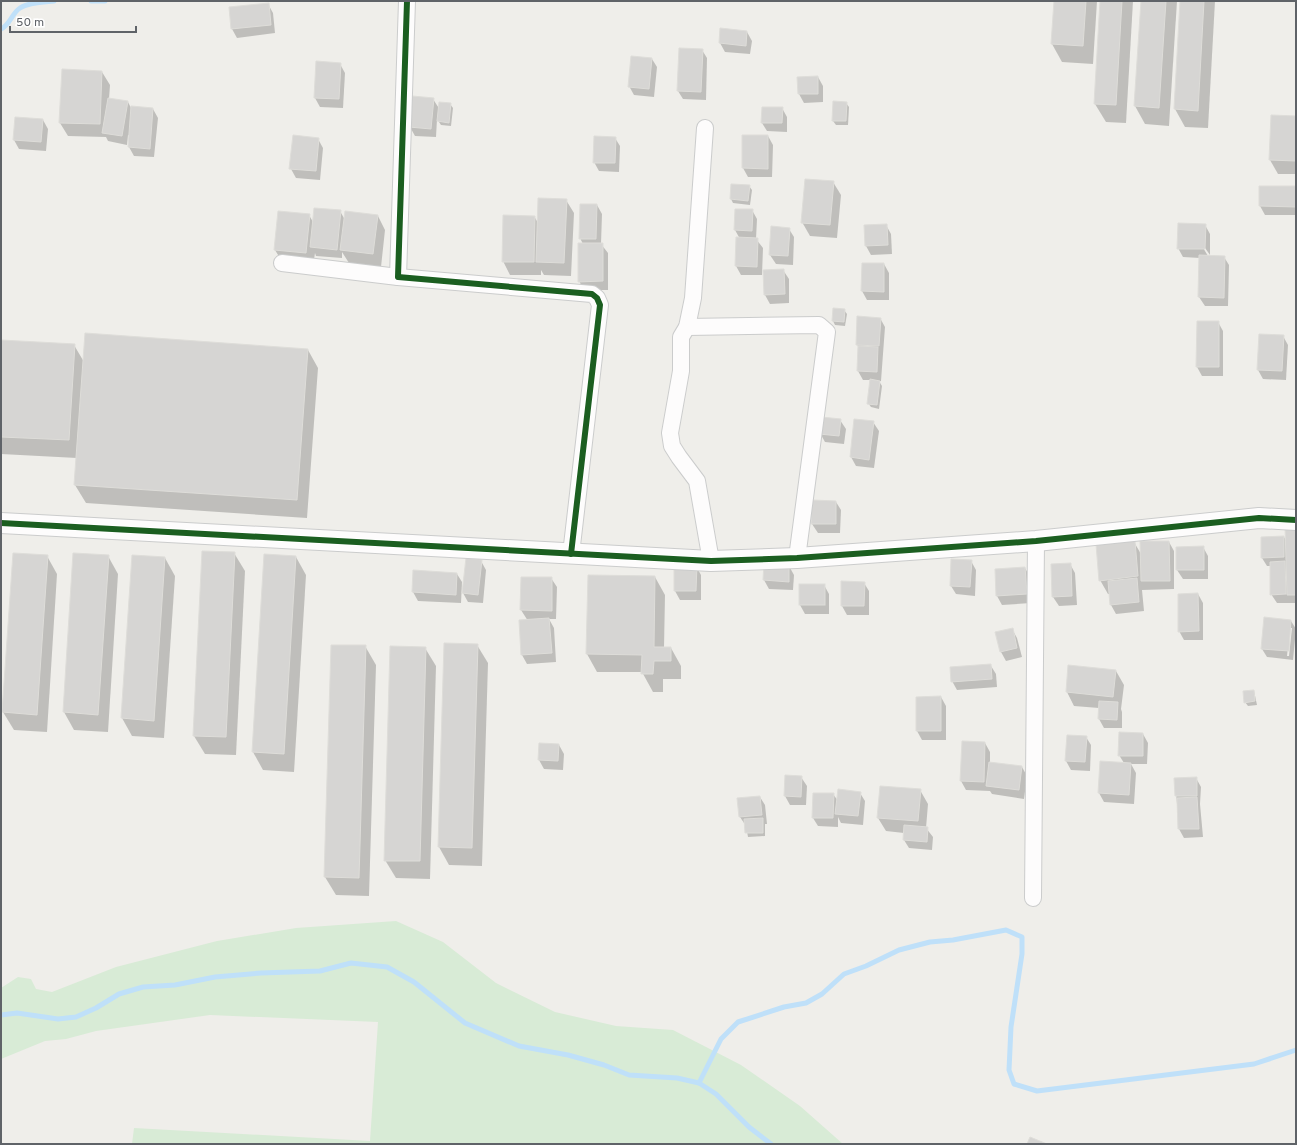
<svg xmlns="http://www.w3.org/2000/svg" width="1297" height="1145" viewBox="0 0 1297 1145" font-family="Overpass,sans-serif">
<rect width="100%" height="100%" fill="#efeeea"/>
<!-- green -->
<polygon fill="#d8ebd6" points="396,921 443,942 496,983 555,1012 616,1026 673,1030 741,1065 800,1106 843,1144 132,1144 134,1128 370,1141 378,1022 210,1015 96,1031 66,1039 45,1041 1,1059 1,988 18,977 31,979 36,989 52,992 116,967 217,941 296,928"/>
<!-- shadow -->
<g fill="#0003" fill-rule="evenodd">
<polygon points="1055,1 1097,1 1093,64 1062,62 1052,44"/>
<polygon points="1101,1 1133,1 1126,123 1106,122 1095,104"/>
<polygon points="1142,1 1177,1 1169,126 1145,124 1135,106"/>
<polygon points="1181,1 1215,1 1208,128 1185,127 1175,109"/>
<polygon points="268,4 273,13 275,33 237,38 232,29"/>
<polygon points="747,32 752,41 750,54 725,52 720,43"/>
<polygon points="702,50 707,58 706,100 683,99 678,91"/>
<polygon points="652,59 657,67 654,97 634,95 629,86"/>
<polygon points="340,64 345,73 343,108 320,107 315,98"/>
<polygon points="102,72 110,85 109,99 128,102 132,110 153,109 158,118 154,157 134,156 129,147 130,136 128,135 127,145 108,141 106,137 68,136 60,123"/>
<polygon points="818,77 823,86 823,102 804,103 799,94"/>
<polygon points="433,99 440,110 450,104 453,108 451,126 441,125 437,119 436,137 415,136 410,127"/>
<polygon points="846,103 849,107 848,125 836,125 833,121"/>
<polygon points="782,108 787,117 787,132 767,131 762,123"/>
<polygon points="1272,116 1296,117 1296,174 1278,174 1270,160"/>
<polygon points="43,120 48,129 46,151 19,149 14,140"/>
<polygon points="743,136 768,136 773,145 772,177 748,177 743,168"/>
<polygon points="615,138 620,146 619,172 599,171 594,162"/>
<polygon points="318,139 323,148 320,180 296,178 291,169"/>
<polygon points="833,182 841,195 837,238 810,236 802,222"/>
<polygon points="732,185 749,186 752,190 750,205 733,203 731,199"/>
<polygon points="1296,187 1296,215 1265,215 1260,206"/>
<polygon points="566,200 574,213 571,276 544,275 541,270 541,275 510,275 503,261 534,216 538,223"/>
<polygon points="597,205 602,214 601,244 608,253 608,290 584,290 579,281 583,244 580,238"/>
<polygon points="752,210 757,219 756,239 763,248 762,275 741,275 736,266 740,239 735,230"/>
<polygon points="340,211 345,220 378,216 385,230 381,267 349,263 342,252 342,258 316,256 315,253 313,266 283,263 275,250 309,215 313,222"/>
<polygon points="886,225 891,234 892,254 871,255 866,246 865,226"/>
<polygon points="1205,225 1210,234 1210,255 1203,245 1202,246 1208,256 1224,257 1229,265 1228,306 1205,306 1199,297 1200,258 1183,257 1178,248"/>
<polygon points="789,229 794,237 793,265 776,264 770,255"/>
<polygon points="863,264 884,264 889,273 889,300 867,300 862,291"/>
<polygon points="783,270 789,279 789,303 770,304 765,295"/>
<polygon points="844,310 847,314 845,326 835,325 833,321"/>
<polygon points="880,318 885,327 881,381 879,381 882,386 879,409 871,407 868,403 871,380 863,380 858,371 859,349 857,344"/>
<polygon points="1218,322 1223,331 1223,376 1202,376 1197,367"/>
<polygon points="1283,336 1288,345 1286,380 1263,379 1258,370"/>
<polygon points="1,341 74,345 84,362 308,350 318,368 307,518 86,503 75,485 77,458 1,454"/>
<polygon points="840,420 846,429 844,444 825,442 820,433"/>
<polygon points="855,420 873,422 879,431 874,468 856,466 851,457"/>
<polygon points="836,502 841,510 840,533 818,533 812,524"/>
<polygon points="1296,527 1296,603 1277,603 1271,594 1271,566 1267,566 1262,558 1284,537 1287,542"/>
<polygon points="1134,542 1141,554 1169,542 1174,551 1174,589 1142,590 1144,611 1116,614 1111,605 1110,594 1108,594 1100,580"/>
<polygon points="1203,547 1208,556 1208,579 1183,579 1177,570 1177,548"/>
<polygon points="234,553 245,571 236,755 205,754 194,736"/>
<polygon points="14,554 47,556 57,574 47,732 14,730 3,712"/>
<polygon points="74,554 108,556 118,574 108,732 74,730 64,712"/>
<polygon points="296,557 306,575 294,772 263,770 253,752"/>
<polygon points="165,558 175,576 164,738 132,736 122,718"/>
<polygon points="481,561 486,570 483,603 468,602 463,593"/>
<polygon points="971,561 976,570 975,596 956,594 951,586"/>
<polygon points="1070,564 1075,573 1077,605 1059,606 1053,597"/>
<polygon points="765,565 789,566 794,575 793,590 769,589 764,580"/>
<polygon points="696,566 701,575 701,600 680,600 675,591"/>
<polygon points="1025,568 1030,577 1031,603 1002,605 997,596"/>
<polygon points="414,571 457,574 462,582 461,603 418,601 413,592"/>
<polygon points="655,577 665,595 664,648 671,648 681,666 681,679 663,679 663,692 653,692 642,672 597,672 587,654"/>
<polygon points="522,578 551,578 557,587 556,619 549,619 554,628 556,662 527,664 522,655 520,621 528,621 521,610"/>
<polygon points="864,583 869,591 869,615 847,615 842,606"/>
<polygon points="800,585 824,585 829,594 829,614 805,614 800,605"/>
<polygon points="1198,594 1203,603 1203,640 1184,640 1179,631"/>
<path d="M 1291,621 L 1296,629 L 1293,660 L 1267,657 L 1262,649 ZM 1290,628 L 1292,628 L 1289,656 L 1287,656 Z"/>
<polygon points="1012,629 1017,638 1022,657 1006,661 1001,652 996,633"/>
<polygon points="445,644 477,645 488,663 482,866 449,865 439,847"/>
<polygon points="332,646 365,646 376,665 369,896 336,895 325,877"/>
<polygon points="425,648 436,666 430,879 396,878 385,860"/>
<polygon points="991,666 996,674 997,687 957,690 952,681"/>
<polygon points="1116,671 1124,685 1121,709 1122,712 1122,728 1104,728 1099,719 1099,708 1074,706 1067,692"/>
<polygon points="1254,691 1257,705 1248,706 1245,702"/>
<polygon points="941,697 946,706 946,740 922,740 917,731 917,698"/>
<polygon points="1143,734 1148,743 1147,764 1131,764 1136,773 1134,804 1104,802 1099,793 1124,763 1119,755"/>
<polygon points="1086,737 1091,745 1090,771 1071,770 1066,761"/>
<polygon points="963,742 985,743 990,752 990,763 1022,767 1027,776 1024,799 992,794 990,791 966,790 961,781"/>
<polygon points="559,745 564,754 563,770 544,769 539,760"/>
<polygon points="801,777 807,786 806,805 790,805 785,796"/>
<polygon points="1196,778 1201,787 1200,804 1203,837 1184,838 1179,829 1175,779"/>
<polygon points="920,790 928,804 926,828 933,837 932,850 909,848 904,840 904,833 886,831 878,818"/>
<polygon points="860,793 865,801 863,825 841,823 838,817 838,827 818,826 813,818 833,794 838,801"/>
<polygon points="760,797 765,805 767,824 765,824 765,836 748,837 746,826 740,817 739,799"/>
</g>
<g fill="none" stroke-linecap="round" stroke-linejoin="round">
<!-- stream -->
<g stroke="#bfe0f9" stroke-width="5">
<polyline points="91,1 105,1"/>
<path d="M 1,29 C 10,25 12,13 20,8 C 29,2 43,2 54,1"/>
<polyline points="1,1015 17,1013 58,1019 76,1017 96,1008 119,994 143,987 175,985 215,977 261,973 320,971 351,963 387,967 414,982 465,1023 519,1046 568,1055 604,1065 629,1075 677,1078 699,1083 716,1094 749,1127 771,1144"/>
<polyline points="699,1083 721,1039 738,1022 784,1007 806,1003 822,994 844,974 866,966 899,950 930,942 953,940 1006,930 1022,937 1022,954 1011,1027 1009,1070 1014,1084 1037,1091 1254,1064 1296,1050"/>
</g>
</g>
<!-- building -->
<g fill="#d6d5d3" stroke="#deddd9">
<polygon points="1054,1 1086,1 1083,46 1051,44"/>
<polygon points="1100,1 1122,1 1116,105 1094,104"/>
<polygon points="1141,1 1166,1 1159,108 1134,106"/>
<polygon points="1180,1 1204,1 1198,111 1174,109"/>
<polygon points="269,3 271,25 231,29 229,7"/>
<polygon points="720,28 747,31 746,46 719,43"/>
<polygon points="679,48 703,49 701,92 677,91"/>
<polygon points="631,56 652,58 649,89 628,87"/>
<polygon points="316,61 341,63 339,99 314,98"/>
<polygon points="62,69 102,71 100,124 59,123"/>
<polygon points="818,76 818,94 798,94 797,77"/>
<polygon points="412,96 434,98 431,129 409,127"/>
<polygon points="108,98 128,101 122,136 102,133"/>
<polygon points="833,101 847,102 846,121 832,121"/>
<polygon points="439,102 451,103 449,123 437,121"/>
<polygon points="131,106 153,108 150,149 128,147"/>
<polygon points="762,107 783,107 782,123 761,123"/>
<polygon points="1271,115 1296,116 1296,161 1269,160"/>
<polygon points="15,117 43,119 41,142 13,140"/>
<polygon points="293,135 319,138 316,171 289,169"/>
<polygon points="742,135 768,135 768,169 742,168"/>
<polygon points="594,136 616,137 615,163 593,163"/>
<polygon points="805,179 834,181 830,225 801,223"/>
<polygon points="731,184 750,185 748,201 730,199"/>
<polygon points="1259,186 1296,186 1296,207 1259,206"/>
<polygon points="538,198 567,199 564,263 536,262"/>
<polygon points="580,204 597,204 596,239 579,239"/>
<polygon points="314,208 341,210 337,250 310,247"/>
<polygon points="735,209 753,209 752,231 734,230"/>
<polygon points="278,211 310,214 306,253 274,250"/>
<polygon points="345,211 378,215 373,254 340,250"/>
<polygon points="503,215 535,216 534,262 502,262"/>
<polygon points="1178,223 1206,224 1205,249 1177,249"/>
<polygon points="887,224 888,245 865,246 864,225"/>
<polygon points="771,226 790,228 788,256 769,255"/>
<polygon points="736,237 758,238 757,267 735,266"/>
<polygon points="578,243 603,243 603,281 578,282"/>
<polygon points="1199,255 1225,256 1224,298 1198,297"/>
<polygon points="862,263 884,263 884,292 861,291"/>
<polygon points="784,269 785,294 764,295 763,270"/>
<polygon points="833,308 845,309 844,322 832,321"/>
<polygon points="857,316 881,318 879,346 856,345"/>
<polygon points="1197,321 1219,321 1219,367 1196,367"/>
<polygon points="85,333 308,349 297,500 74,485"/>
<polygon points="1259,334 1284,335 1282,371 1257,370"/>
<polygon points="1,340 75,344 69,440 1,437"/>
<polygon points="858,346 878,347 877,372 857,371"/>
<polygon points="870,379 880,381 877,405 867,404"/>
<polygon points="821,417 841,419 839,436 819,434"/>
<polygon points="854,419 874,421 869,460 850,457"/>
<polygon points="812,500 836,501 836,524 811,524"/>
<polygon points="1285,526 1296,526 1296,595 1287,595"/>
<polygon points="1284,536 1284,557 1261,558 1261,537"/>
<polygon points="1135,541 1138,576 1099,581 1096,544"/>
<polygon points="1140,541 1169,541 1170,581 1141,581"/>
<polygon points="1204,546 1204,570 1176,570 1176,547"/>
<polygon points="202,551 235,552 226,737 193,736"/>
<polygon points="13,553 48,555 37,715 2,712"/>
<polygon points="73,553 109,555 98,715 63,712"/>
<polygon points="264,554 296,556 284,754 252,752"/>
<polygon points="132,555 165,557 154,721 121,718"/>
<polygon points="466,558 482,560 478,595 462,593"/>
<polygon points="951,559 972,560 970,587 950,586"/>
<polygon points="1285,561 1286,594 1270,595 1270,562"/>
<polygon points="764,563 789,565 789,582 763,580"/>
<polygon points="1071,563 1072,596 1052,597 1051,564"/>
<polygon points="674,565 697,565 696,591 674,591"/>
<polygon points="1025,567 1027,594 996,596 995,569"/>
<polygon points="413,570 457,573 456,595 412,592"/>
<polygon points="588,575 655,576 654,647 671,647 671,661 654,661 653,674 641,674 642,655 586,654"/>
<polygon points="521,577 552,577 552,611 520,610"/>
<polygon points="1137,578 1139,602 1110,605 1108,581"/>
<polygon points="841,581 865,582 864,606 841,606"/>
<rect x="799" y="584" width="26" height="21"/>
<polygon points="1198,593 1199,631 1178,632 1178,594"/>
<polygon points="1264,617 1291,620 1289,651 1261,649"/>
<polygon points="549,618 552,653 521,655 519,620"/>
<polygon points="1013,628 1017,648 1000,652 995,632"/>
<polygon points="444,643 478,644 472,848 438,847"/>
<polygon points="331,645 366,645 359,878 324,877"/>
<polygon points="390,646 426,647 420,861 384,861"/>
<polygon points="991,664 992,679 951,682 950,667"/>
<polygon points="1068,665 1116,670 1113,697 1066,692"/>
<polygon points="1254,690 1255,701 1244,703 1243,691"/>
<polygon points="941,696 941,731 916,731 916,697"/>
<polygon points="1099,701 1118,702 1117,720 1098,719"/>
<polygon points="1119,732 1143,733 1143,756 1118,756"/>
<polygon points="1067,735 1087,736 1085,762 1065,761"/>
<polygon points="962,741 985,742 984,782 960,781"/>
<polygon points="539,743 559,744 558,761 538,760"/>
<polygon points="1100,761 1131,763 1129,795 1098,793"/>
<polygon points="989,762 1022,766 1019,790 986,786"/>
<polygon points="785,775 802,776 801,797 784,796"/>
<polygon points="1197,777 1197,796 1175,796 1174,778"/>
<polygon points="880,786 921,789 918,821 877,818"/>
<polygon points="838,789 861,792 858,816 835,814"/>
<polygon points="813,793 834,793 833,818 812,818"/>
<polygon points="760,796 762,815 739,817 737,798"/>
<polygon points="1197,797 1199,829 1178,829 1177,798"/>
<polygon points="763,818 763,833 745,833 744,819"/>
<polygon points="904,825 928,827 927,842 903,840"/>
<polygon points="1030,1137 1047,1144 1027,1144"/>
</g>
<g fill="none" stroke-linecap="round" stroke-linejoin="round">
<!-- minor casing -->
<g stroke="#cbcccc" stroke-width="18">
<g id="minor">
<polyline points="407,1 398,277 592,294 597,298 600,305 571,554"/>
<polyline points="705,128 693,298 687,327 681,337 681,371 670,433 672,446 679,457 697,481 711,561"/>
<polyline points="282,263 398,277"/>
<polyline points="687,327 819,325 827,332 797,558"/>
<polyline points="1033,898 1036,541"/>
</g>
</g>
<!-- tertiary casing -->
<g stroke="#cbcccc" stroke-width="22">
<polyline id="tertiary" points="1,523 711,561 797,558 1036,541 1259,518 1296,520"/>
</g>
<!-- minor -->
<use href="#minor" stroke="#fdfcfc" stroke-width="16"/>
<!-- tertiary -->
<use href="#tertiary" stroke="#fdfcfc" stroke-width="20"/>
<!-- cycleway casing -->
<g stroke="#fff" stroke-width="8">
<g id="cycleway">
<polyline points="407,1 398,277 592,294 597,298 600,305 571,554"/>
<polyline points="1,523 711,561 797,558 1036,541 1259,518 1296,520"/>
</g>
</g>
<!-- cycleway -->
<use href="#cycleway" stroke="#1b5e20" stroke-width="6"/>
</g>
<!-- border -->
<rect width="1297" height="1145" fill="none" stroke="#5f6368" stroke-width="4"/>
<!-- scale -->
<path d="M10 26v6h126v-6" fill="none" stroke="#5f6368" stroke-width="2"/>
<text x="16" y="26" font-size="12" fill="#5f6368" stroke="#ffffff" stroke-width="3" paint-order="stroke">50 m</text>
</svg>
